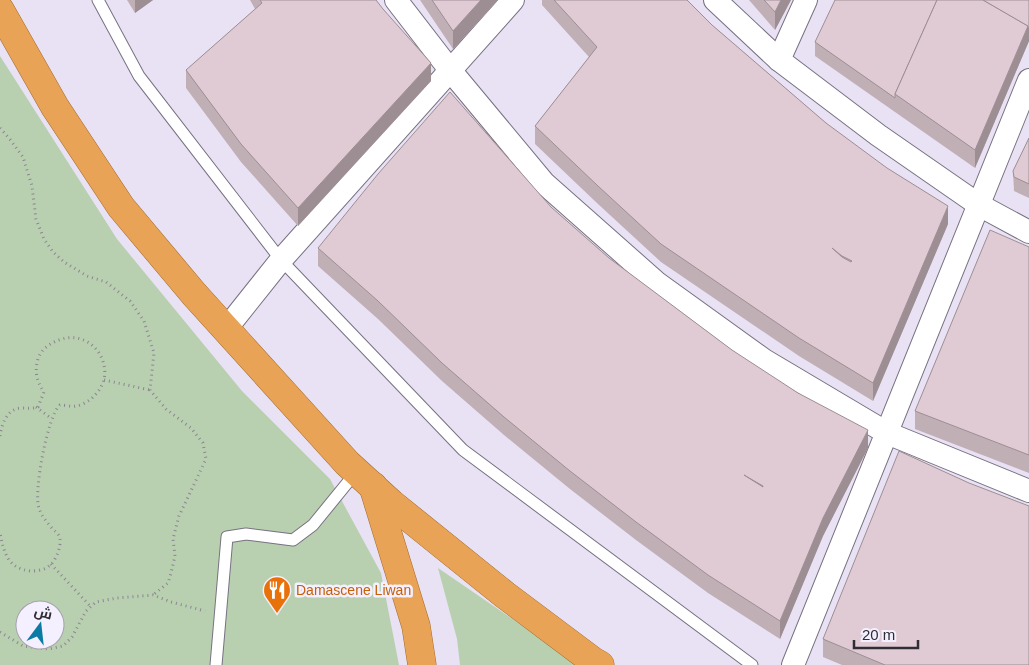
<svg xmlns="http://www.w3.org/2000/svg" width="1029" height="665" viewBox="0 0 1029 665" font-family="Helvetica,Cairo,sans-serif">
<rect width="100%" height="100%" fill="#e9e2f4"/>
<!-- green -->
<g fill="#b9d0b0" fill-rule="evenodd">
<path d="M 0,56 L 117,239 L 242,391 L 330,479 L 381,573 L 399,665 L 0,665 ZM 25,610 L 55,610 L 55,640 L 25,640 Z"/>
<polygon points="438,568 580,665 460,665 457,639"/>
</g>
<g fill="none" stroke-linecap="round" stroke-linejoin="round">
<!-- service casing -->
<g stroke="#777181" stroke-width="13">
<g id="service">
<polyline points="98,0 139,76 281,260 463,450 752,665"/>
<polyline points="216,665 227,537 246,534 293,540 313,525 357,471"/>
</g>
</g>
<!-- minor casing -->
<g stroke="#777181" stroke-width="24">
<g id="minor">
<polyline points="396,0 450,70 544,183 657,283 764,360 887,433 1029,491"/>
<polyline points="715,0 779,60 878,135 979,205 1029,232"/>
<polyline points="779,60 806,0"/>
<polyline points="226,329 281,260 513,0"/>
<polyline points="793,665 1029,80"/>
</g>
</g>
<!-- trunk casing -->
<g stroke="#a46b2e" stroke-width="29">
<g id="trunk">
<polyline points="0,10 55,107 121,207 194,294 347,463 392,504 505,595 593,661 600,665"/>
<polyline points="373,486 416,626 422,665"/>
</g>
</g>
<!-- path -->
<g stroke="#8a8692" stroke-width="3" stroke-dasharray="1 4" stroke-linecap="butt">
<polyline points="0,128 9,138 23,157 32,186 36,219 44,239 53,252 64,262 87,276 106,282 130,301 144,321 154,353 150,390 166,409 191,428 203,443 206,459 179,516 173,539 175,556 171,573 168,583 153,595"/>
<polyline points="104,380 150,390"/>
<polyline points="36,407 52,419"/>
<path d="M 0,436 C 2,423 7,409 21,408 C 27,408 32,409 38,407 L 44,392 C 36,381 34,369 39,356 C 43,348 51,343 59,340 C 93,327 120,370 95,395 C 91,400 83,405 76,406 C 71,407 65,405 60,405 C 48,414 33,493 39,508 C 41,515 46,521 51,527 C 54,531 59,533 60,539 C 61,547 56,561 49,566 C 45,570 36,571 31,571 C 8,569 4,553 0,533"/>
<polyline points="51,564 91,607"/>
<polyline points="0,632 23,646 48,649 63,646 72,637 86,611 96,602 117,598 153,595 171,602 205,611"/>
</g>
<!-- service -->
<use href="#service" stroke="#fff" stroke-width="11"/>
<!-- minor -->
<use href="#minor" stroke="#fff" stroke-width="22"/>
<!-- trunk -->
<use href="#trunk" stroke="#e8a356" stroke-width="28"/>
</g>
<!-- wall -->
<g fill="#c1afb6">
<polygon points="127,0 153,0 135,13"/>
<polygon points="250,0 376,0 431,81 298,226 241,162 186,88 186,70 255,9"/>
<polygon points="420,0 498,0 453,49"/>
<polygon points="542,0 687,0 712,25 826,123 948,224 873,401 799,356 661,262 598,204 535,144 535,126 589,57 542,5"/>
<polygon points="749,0 791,0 775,30"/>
<polygon points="1029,0 1029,41 975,168 815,56 815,42"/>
<polygon points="1029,138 1029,198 1014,191 1013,171"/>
<polygon points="551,207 609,258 732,350 868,448 823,536 780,639 708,593 636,540 570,489 504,435 442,381 378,319 318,266 318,248"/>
<polygon points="1029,247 1029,473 915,429 915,411"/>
<polygon points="969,483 1029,665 842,665 823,657 823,639"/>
</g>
<!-- shaded-wall -->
<g fill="#9d8e94">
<polygon points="135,0 153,0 135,13"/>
<polygon points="481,0 498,0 453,49 453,31"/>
<polygon points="781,0 791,0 775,30 775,12"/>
<polygon points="1028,26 1029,27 1029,41 975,168 975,150"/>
<polygon points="431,63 431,81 298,226 298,208"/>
<polygon points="948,206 948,224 873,401 873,383"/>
<polygon points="868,430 868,448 823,536 780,639 780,621 823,518"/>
</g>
<!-- building -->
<g fill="#e0cbd4" stroke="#9d8e94" fill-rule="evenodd">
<polygon points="260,0 376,0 383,9 431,63 298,208 241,144 186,70 262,3"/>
<polygon points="432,0 481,0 453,31"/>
<path d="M 554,0 L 687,0 L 712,25 L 826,123 L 887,168 L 948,206 L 873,383 L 799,338 L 661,244 L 598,186 L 535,126 L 597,47 ZM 832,248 L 842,256 L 852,261 L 851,262 L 842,257 Z"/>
<polygon points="764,0 781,0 775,12"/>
<polygon points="835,0 937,0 895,94 895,98 815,42"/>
<polygon points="937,0 983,0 1028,26 975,150 895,94"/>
<polygon points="983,0 1029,0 1029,27 1028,30 1028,26"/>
<path d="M 450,92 L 551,207 L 609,258 L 732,350 L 798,393 L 868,430 L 823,518 L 780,621 L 708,575 L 636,522 L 570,471 L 504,417 L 442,363 L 378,301 L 318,248 L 378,174 ZM 744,475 L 763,486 L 763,487 Z"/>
<polygon points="1029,138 1029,184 1014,177 1013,171"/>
<polygon points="990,230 1029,247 1029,455 915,411"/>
<polygon points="899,451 969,483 1029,506 1029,665 885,665 823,639"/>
</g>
<!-- icons -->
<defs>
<g id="restaurant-pin" transform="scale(1.4375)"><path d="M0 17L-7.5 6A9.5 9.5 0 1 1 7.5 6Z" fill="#e8710a" stroke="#f5f0ff"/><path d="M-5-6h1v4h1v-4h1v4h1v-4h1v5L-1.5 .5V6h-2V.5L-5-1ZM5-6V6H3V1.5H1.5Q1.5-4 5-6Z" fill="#fff"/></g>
</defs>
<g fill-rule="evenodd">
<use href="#restaurant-pin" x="277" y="590"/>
</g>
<g text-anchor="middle" stroke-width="5" stroke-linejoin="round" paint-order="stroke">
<!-- food labels -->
<g font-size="14" fill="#c56008" stroke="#f5f0ff" text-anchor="start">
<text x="296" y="595">Damascene Liwan</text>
</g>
</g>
<!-- north arrow -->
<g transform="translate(40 625) rotate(15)"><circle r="24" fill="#f5f0ff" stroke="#a6a2ae"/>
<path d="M0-4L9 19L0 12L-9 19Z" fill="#0b7ba4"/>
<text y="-8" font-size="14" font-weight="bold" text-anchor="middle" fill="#302d34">ش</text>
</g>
<!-- scale -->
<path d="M854 640v8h64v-8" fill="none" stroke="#302d34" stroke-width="2.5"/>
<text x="862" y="640" font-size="15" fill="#302d34" stroke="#f5f0ff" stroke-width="4" paint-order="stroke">20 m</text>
</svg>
